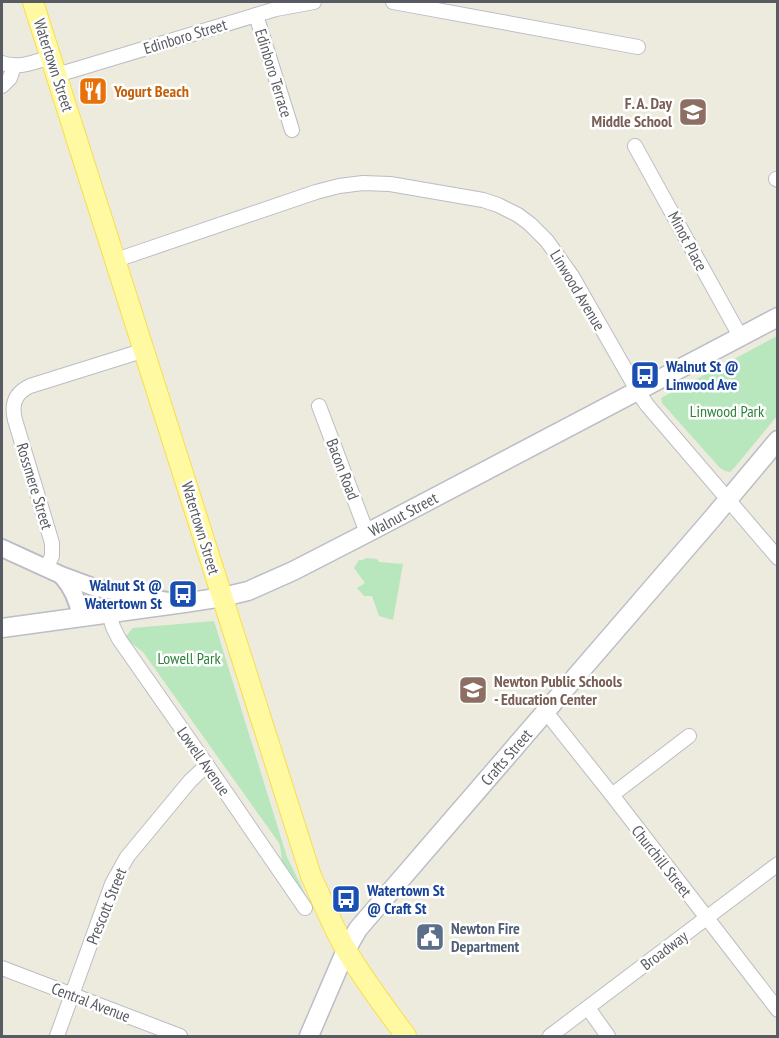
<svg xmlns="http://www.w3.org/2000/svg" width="779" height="1038" viewBox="0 0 779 1038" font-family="'PT Sans Narrow',sans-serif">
<rect width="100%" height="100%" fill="#ecebde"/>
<!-- green -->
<g fill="#b8e7bd">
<polygon points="777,336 777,416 735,467 730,472 725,471 720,468 662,403 661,398"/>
<polygon points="366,558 377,559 379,562 403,564 393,620 379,616 372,596 364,596 357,588 365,583 354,568 359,560 363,560"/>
<polygon points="214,621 287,857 308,900 282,862 281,851 279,843 143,652 131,643 126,636 133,628"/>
</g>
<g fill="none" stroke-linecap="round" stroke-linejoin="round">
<!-- minor casing -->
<g stroke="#bcbdc4" stroke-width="16">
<g id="minor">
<polyline points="393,2 638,47"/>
<polyline points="256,15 292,130"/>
<path d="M 2,63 C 20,69 34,62 51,57"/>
<polyline points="57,75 276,9 314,2"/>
<polyline points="2,86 10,78 14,66"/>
<polyline points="635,146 740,336"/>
<polyline points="776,179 778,180"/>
<polyline points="116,260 316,192 339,186 363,183 390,184 483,200 498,205 518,215 530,224 547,241 572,276 637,390 647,405 778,558"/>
<polyline points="319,406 367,533"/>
<path d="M 46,569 L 52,556 L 52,543 L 15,420 C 11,404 15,393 30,386 L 145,350"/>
<polyline points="109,613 113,627 119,639 207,765 305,908"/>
<polyline points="546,712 612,795 778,1010"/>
<polyline points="612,795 689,736"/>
<polyline points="2,968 180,1036"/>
<polyline points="588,1008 608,1036"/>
<polyline points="57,1036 112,884 127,857 190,781 207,765"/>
<polyline points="550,1036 778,864"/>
</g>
</g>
<!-- tertiary casing -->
<g stroke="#bcbdc4" stroke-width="20">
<g id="tertiary">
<polyline points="2,548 61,575 96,588 174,602"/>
<path d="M 62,576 C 73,588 78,601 81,617"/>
</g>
</g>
<!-- secondary casing -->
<g stroke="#bbbec6" stroke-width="21">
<g id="secondary">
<polyline points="2,628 184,603 223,597 248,591 293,571 367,533 778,317"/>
<polyline points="309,1036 346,950 358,929 710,521 778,440"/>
</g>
</g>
<!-- primary casing -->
<g stroke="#fbdd48" stroke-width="22">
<path id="primary" d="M 33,2 L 311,876 C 322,900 332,925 345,948 C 363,979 385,1008 406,1036"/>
</g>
<!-- minor -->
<use href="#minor" stroke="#fff" stroke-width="14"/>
<!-- tertiary -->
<use href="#tertiary" stroke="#fff" stroke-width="16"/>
<!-- secondary -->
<use href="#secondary" stroke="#fff" stroke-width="18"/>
<!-- primary -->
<use href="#primary" stroke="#fffaa1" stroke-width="20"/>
</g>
<!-- icons -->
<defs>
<g id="restaurant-square" transform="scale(1.5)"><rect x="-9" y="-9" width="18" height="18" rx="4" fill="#e8710a" stroke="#fff"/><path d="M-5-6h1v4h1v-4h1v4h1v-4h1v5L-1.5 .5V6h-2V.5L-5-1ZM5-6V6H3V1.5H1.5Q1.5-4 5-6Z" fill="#fff"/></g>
<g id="school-square" transform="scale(1.5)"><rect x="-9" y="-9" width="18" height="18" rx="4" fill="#8d6e63" stroke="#fff"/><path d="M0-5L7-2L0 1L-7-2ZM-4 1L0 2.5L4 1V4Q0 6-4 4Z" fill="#fff"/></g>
<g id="bus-square" transform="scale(1.5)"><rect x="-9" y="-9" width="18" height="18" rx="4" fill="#1a4fb4" stroke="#fff"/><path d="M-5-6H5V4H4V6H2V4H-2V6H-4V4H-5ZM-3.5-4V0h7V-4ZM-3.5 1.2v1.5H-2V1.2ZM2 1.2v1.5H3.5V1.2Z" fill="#fff"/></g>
<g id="civic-square" transform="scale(1.5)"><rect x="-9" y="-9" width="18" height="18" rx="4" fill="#5c6f8a" stroke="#fff"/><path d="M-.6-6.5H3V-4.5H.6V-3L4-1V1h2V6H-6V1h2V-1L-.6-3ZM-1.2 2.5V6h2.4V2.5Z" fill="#fff"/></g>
</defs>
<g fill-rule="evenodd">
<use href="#restaurant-square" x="93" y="91"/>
<use href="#school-square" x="693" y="112"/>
<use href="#bus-square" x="645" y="375"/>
<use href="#bus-square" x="183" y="594"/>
<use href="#school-square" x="473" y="690"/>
<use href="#bus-square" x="346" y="899"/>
<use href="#civic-square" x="430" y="937"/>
</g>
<g text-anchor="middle" stroke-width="5" stroke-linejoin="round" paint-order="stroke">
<!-- street labels -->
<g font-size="16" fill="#585b61" stroke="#fff">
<text transform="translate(185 36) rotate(-17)" y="6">Edinboro Street</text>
<text transform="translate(54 65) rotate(72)" y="6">Watertown Street</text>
<text transform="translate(274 73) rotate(73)" y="6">Edinboro Terrace</text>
<text transform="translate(688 241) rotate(62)" y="6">Minot Place</text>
<text transform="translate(578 290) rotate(59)" y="6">Linwood Avenue</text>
<text transform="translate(343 469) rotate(69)" y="6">Bacon Road</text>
<text transform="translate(35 486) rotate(73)" y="6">Rossmere Street</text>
<text transform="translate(403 514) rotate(-28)" y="6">Walnut Street</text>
<text transform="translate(201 528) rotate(73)" y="6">Watertown Street</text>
<text transform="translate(506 757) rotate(-49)" y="6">Crafts Street</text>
<text transform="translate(204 761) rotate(55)" y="6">Lowell Avenue</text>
<text transform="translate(662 861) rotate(52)" y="6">Churchill Street</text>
<text transform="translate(106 906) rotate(-68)" y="6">Prescott Street</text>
<text transform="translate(664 950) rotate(-37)" y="6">Broadway</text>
<text transform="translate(91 1002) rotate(21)" y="6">Central Avenue</text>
</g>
<!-- food labels -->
<g font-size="16" font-weight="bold" fill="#c56008" stroke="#fff" text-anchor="start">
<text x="114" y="97">Yogurt Beach</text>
</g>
<!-- education labels -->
<g font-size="16" font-weight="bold" fill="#785e54" stroke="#fff" text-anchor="end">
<text x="672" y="109">F. A. Day<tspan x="672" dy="18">Middle School</tspan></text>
<text x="494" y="687" text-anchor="start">Newton Public Schools<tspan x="494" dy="18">- Education Center</tspan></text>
</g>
<!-- transit labels -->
<g font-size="16" font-weight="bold" fill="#164399" stroke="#fff" text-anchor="start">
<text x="666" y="372">Walnut St @<tspan x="666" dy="18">Linwood Ave</tspan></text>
<text x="162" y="591" text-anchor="end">Walnut St @<tspan x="162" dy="18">Watertown St</tspan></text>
<text x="367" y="896">Watertown St<tspan x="367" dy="18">@ Craft St</tspan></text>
</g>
<!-- park labels -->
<g font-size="16" fill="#2e833b" stroke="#fff">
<text x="727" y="417">Linwood Park</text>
<text x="189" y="664">Lowell Park</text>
</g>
<!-- service labels -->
<g font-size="16" font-weight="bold" fill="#4e5e75" stroke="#fff" text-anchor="start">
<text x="451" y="934">Newton Fire<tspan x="451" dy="18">Department</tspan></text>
</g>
</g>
<!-- border -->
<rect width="779" height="1038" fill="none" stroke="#585b61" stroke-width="6"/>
</svg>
